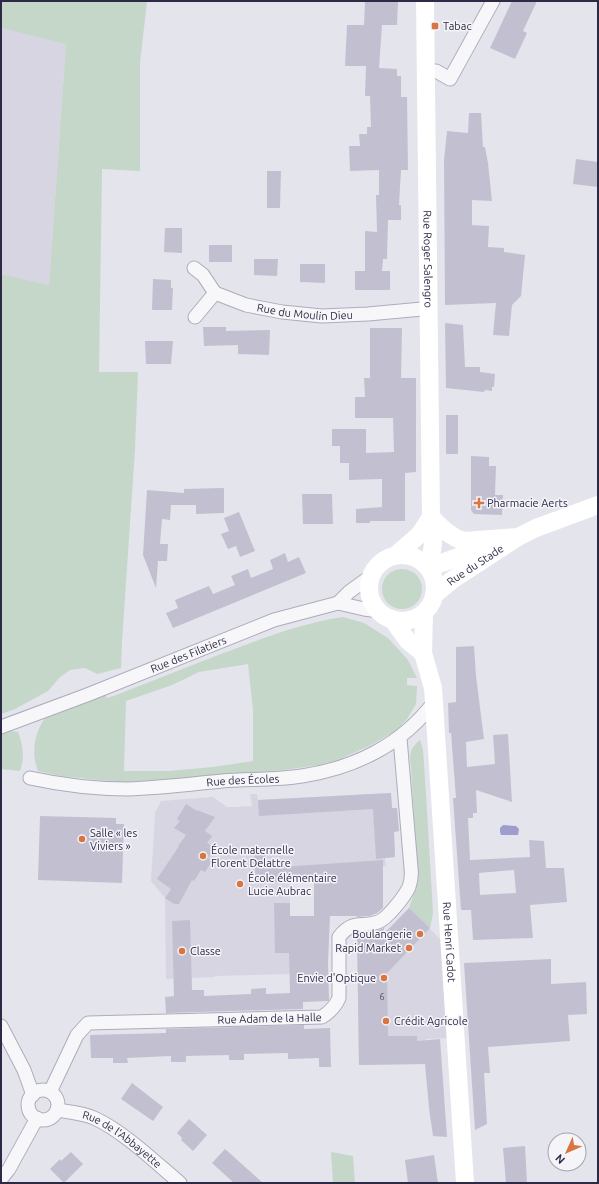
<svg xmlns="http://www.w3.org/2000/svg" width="599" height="1184" viewBox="0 0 599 1184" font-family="Ubuntu,sans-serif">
<rect width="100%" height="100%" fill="#e4e4ec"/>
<!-- built -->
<g fill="#d7d5e2">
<polygon points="1,28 66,43 49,285 1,274"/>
<polygon points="391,793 392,808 397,808 399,831 394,832 395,857 385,858 386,866 378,866 378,875 290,881 290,974 215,976 215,977 166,979 165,898 151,881 155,813 161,801 213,797 227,807 237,807 252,806 250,794 257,794 258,800"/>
<polygon points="409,908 443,942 449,1038 426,1039 427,1064 359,1065 357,931 386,931"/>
</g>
<!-- green -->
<g fill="#c4d7c9" fill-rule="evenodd">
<polygon points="1,1 147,1 140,63 140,171 102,169 99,372 138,372 135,449 122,642 121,668 97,674 85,668 70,670 60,677 48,691 15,709 1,714 1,274 49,285 66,44 1,28"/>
<circle cx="402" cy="589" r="20"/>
<path d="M 343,617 L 364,623 L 388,638 L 408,660 L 417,678 L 407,678 L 407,685 L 417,686 L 416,704 L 407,719 L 397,730 L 371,745 L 340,759 L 320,765 L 283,770 L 127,783 L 61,776 L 38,771 C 31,755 34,733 45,718 L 105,695 L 107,698 L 114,696 C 149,682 185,668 221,654 C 261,639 301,623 343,617 ZM 248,664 L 253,710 L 253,761 L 213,767 L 169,771 L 124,771 L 126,701 L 172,685 L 199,672 Z"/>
<path d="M 11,731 L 18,732 C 23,746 25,757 20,771 L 1,769 L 1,735 Z"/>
<path d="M 420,740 L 423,750 L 426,794 L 433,913 L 430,928 L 409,908 L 418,882 L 411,767 C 409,753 410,749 420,740 Z"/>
<polygon points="331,1152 353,1156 355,1183 333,1183"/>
</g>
<!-- water -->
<polygon fill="#9d9dce" points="503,825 516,826 519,829 518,835 501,835 500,832 500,828"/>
<!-- building -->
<g fill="#c2c0d0" fill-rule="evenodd">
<polygon points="365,1 398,1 397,25 382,25 379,68 397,69 397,76 401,76 401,97 407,97 408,170 401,170 399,205 401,205 401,220 388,220 387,259 383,259 382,271 390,271 390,290 355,290 355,271 365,271 365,231 377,232 376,195 379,195 379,170 350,171 349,146 360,146 359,134 367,134 367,127 371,127 370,96 365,96 366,66 345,66 347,25 364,25"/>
<polygon points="512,1 537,1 523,31 527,33 515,59 490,48"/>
<polygon points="469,113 481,113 483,147 485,147 488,163 492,201 472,200 472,225 489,226 488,247 504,248 504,252 525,255 521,296 512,305 509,336 493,335 496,303 445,305 444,160 447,131 468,133"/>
<polygon points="576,159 598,162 598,187 573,184"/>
<polygon points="267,171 281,171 280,208 267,208"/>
<polygon points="165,228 182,228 182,253 164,252"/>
<rect x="209" y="245" width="23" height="17"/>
<polygon points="254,259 278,259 277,276 254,275"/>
<polygon points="300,264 325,264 325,283 300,282"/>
<polygon points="153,279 171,280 171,288 173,288 172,310 152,310"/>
<polygon points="445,323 463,325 465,367 480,367 480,372 495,374 494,387 492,387 492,391 485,390 484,392 446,388"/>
<polygon points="203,327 226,327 226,331 270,330 269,355 238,354 238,345 204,346"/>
<polygon points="370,328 402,328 401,378 416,378 416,472 405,473 405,521 370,521 370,523 356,523 356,509 382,507 382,479 349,480 349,463 340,463 340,446 332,446 332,429 366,429 366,453 394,452 393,418 355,418 355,397 365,397 364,378 370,378"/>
<polygon points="145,341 173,341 171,364 146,364"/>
<rect x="446" y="415" width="12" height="39"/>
<polygon points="471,456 489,457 489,466 496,466 495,495 503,495 502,515 474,514 471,510"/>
<polygon points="224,488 224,513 196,514 196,505 171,505 170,520 162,519 160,544 168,544 167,561 158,561 156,588 143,555 147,490 184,493 184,489"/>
<polygon points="302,494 332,494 333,524 303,524"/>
<polygon points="239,512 255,551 240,557 236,546 228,549 221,534 229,531 224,518"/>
<polygon points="285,553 288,562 299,557 306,573 173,628 166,613 178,608 175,600 209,586 213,594 235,585 231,576 248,569 251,578 273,569 270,560"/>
<path d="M 474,646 L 476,676 L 484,739 L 466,742 L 467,767 L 495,764 L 493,735 L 508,734 L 512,802 L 476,790 L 477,813 L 473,813 L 473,818 L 468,818 L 470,860 L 530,857 L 529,840 L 544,841 L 546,868 L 564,868 L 567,902 L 530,905 L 533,938 L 473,940 L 471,910 L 461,910 L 453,798 L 456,798 L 451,733 L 449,733 L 448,703 L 456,702 L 456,647 ZM 514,870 L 516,893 L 480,895 L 479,873 Z"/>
<polygon points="391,793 392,808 397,808 399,831 394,832 395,857 376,859 373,809 259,816 258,800"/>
<polygon points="186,804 197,811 197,810 215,817 205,831 212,836 207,843 215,848 208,858 212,861 205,872 201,870 194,881 192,880 179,904 174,904 165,898 171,889 157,879 179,846 178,846 186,835 174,828 180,821 177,819"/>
<polygon points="40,816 116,818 116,824 124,824 122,883 38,880"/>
<polygon points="265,849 266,868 383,860 383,908 377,913 370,916 357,917 357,916 330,916 328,963 329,1000 328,1001 303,1002 303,1009 166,1013 165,997 174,996 172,921 190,920 192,990 204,990 204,996 251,994 251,989 266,988 266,994 290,993 289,953 275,953 274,903 290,903 290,916 314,916 314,879 256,883 254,850"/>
<polygon points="409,908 430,928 387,973 388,1036 417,1036 417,1041 440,1039 447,1137 433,1136 429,1108 425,1064 359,1065 357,933 373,932 384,928 384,934"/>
<polygon points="551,959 551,984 586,982 587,1014 568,1015 570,1041 488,1047 490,1073 484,1073 487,1124 475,1130 464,963"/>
<polygon points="304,1025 304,1029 330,1028 331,1067 319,1067 319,1058 288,1059 288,1053 244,1054 244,1060 229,1060 229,1055 186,1056 186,1062 171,1062 171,1056 127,1058 128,1063 113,1063 113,1058 91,1058 90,1035 166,1033 166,1029"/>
<polygon points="132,1083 163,1107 153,1121 121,1099"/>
<polygon points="189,1119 207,1135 193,1151 181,1140 182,1138 177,1133"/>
<polygon points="525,1146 527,1183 506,1183 503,1148"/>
<polygon points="225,1149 263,1183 234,1183 212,1163"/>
<polygon points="71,1152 83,1164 64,1183 50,1169 60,1159 61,1161"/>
<polygon points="434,1155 438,1183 408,1183 405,1160"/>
</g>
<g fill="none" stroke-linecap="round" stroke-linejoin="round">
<!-- street casing -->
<g stroke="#adacba" stroke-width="15">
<g id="street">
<polyline points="426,71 436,71 450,79 493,1"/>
<polyline points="194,268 203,275 215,293"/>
<path id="s1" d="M 195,317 L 215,293 L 246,305 L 282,312 L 322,316 L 368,314 L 422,309 L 429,306"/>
<polyline points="338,603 364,609 379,611"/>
<path id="s2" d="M 1,727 L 87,695 L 274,620 L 338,603 L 349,592 L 371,576"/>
<path id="s3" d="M 30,778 C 62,785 95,789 128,789 C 160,788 191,784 222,781 C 249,779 276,780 302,776 C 354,768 402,745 434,702"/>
<polyline points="1,1026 24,1070 33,1095"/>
<circle cx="43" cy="1105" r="15"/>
<path id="s4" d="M 50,1092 L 77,1035 L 88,1023 L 322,1017 C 330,1012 335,1007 339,998 L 339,937 C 353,919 361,928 378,922 C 387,919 405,896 409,887 C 411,881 412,875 411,868 L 400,738"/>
<path id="s5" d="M 57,1110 C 69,1112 83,1113 94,1118 C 123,1131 155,1162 180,1183"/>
<polyline points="1,1179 9,1169 37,1118"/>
</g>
</g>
<!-- street -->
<use href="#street" stroke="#f7f7fa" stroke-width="13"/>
<!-- secondary -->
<g stroke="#fff" stroke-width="18">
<path id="s6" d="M 425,1 L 431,517 C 434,533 435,551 427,566"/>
<path d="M 431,517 C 441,527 450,537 464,541 L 518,537"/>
<polyline points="396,555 420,534 431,517"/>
<circle cx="402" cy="588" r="33"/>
<path d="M 428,567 C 451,561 468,554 490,542"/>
<path id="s7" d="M 434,595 L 452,580 L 518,537 L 536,528 L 598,505"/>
<path id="s8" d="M 424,613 L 423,653 L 433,688 L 465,1183"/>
<polyline points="392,619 408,641 423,653"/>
</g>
</g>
<!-- markers -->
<g fill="#d87542" stroke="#f4f4f9" stroke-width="1.5">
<rect x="431" y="22" width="8" height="8" rx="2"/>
<path d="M477 497h4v4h4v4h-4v4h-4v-4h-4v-4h4z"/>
<circle cx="82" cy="839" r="4"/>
<circle cx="203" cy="856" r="4"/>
<circle cx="240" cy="884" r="4"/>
<circle cx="420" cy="934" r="4"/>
<circle cx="409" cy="948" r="4"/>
<circle cx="182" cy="951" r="4"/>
<circle cx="384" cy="978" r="4"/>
<circle cx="386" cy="1021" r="4"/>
</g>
<g text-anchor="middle" stroke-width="3" stroke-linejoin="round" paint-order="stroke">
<!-- number labels -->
<g font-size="9" fill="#525068">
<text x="382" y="1000">6</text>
</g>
<!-- poi labels -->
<g font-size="11" fill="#2d2a46" stroke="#f4f4f9" text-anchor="start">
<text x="443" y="30">Tabac</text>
<text x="487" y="507">Pharmacie Aerts</text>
<text x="90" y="837">Salle « les<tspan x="90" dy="13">Viviers »</tspan></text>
<text x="211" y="854">École maternelle<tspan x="211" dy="13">Florent Delattre</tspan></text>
<text x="248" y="882">École élémentaire<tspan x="248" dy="13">Lucie Aubrac</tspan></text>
<text x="412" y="938" text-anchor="end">Boulangerie</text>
<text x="401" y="952" text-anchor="end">Rapid Market</text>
<text x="190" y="955">Classe</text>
<text x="376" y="982" text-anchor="end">Envie d'Optique</text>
<text x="394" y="1025">Crédit Agricole</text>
</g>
<!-- street labels -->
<g font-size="11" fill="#2d2a46" stroke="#f4f4f9">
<text dy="4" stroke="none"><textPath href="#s6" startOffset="258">Rue Roger Salengro</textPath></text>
<text dy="4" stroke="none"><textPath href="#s1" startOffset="124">Rue du Moulin Dieu</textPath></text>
<text dy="4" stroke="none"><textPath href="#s7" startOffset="51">Rue du Stade</textPath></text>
<text dy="4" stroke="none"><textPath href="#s2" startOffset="201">Rue des Filatiers</textPath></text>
<text dy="4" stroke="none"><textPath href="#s3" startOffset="214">Rue des Écoles</textPath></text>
<text dy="4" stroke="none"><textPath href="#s8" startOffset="331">Rue Henri Cadot</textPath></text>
<text dy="4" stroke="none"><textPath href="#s4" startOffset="261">Rue Adam de la Halle</textPath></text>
<text dy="4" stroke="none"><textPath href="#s5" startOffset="73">Rue de l'Abbayette</textPath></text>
</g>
</g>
<!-- border -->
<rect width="599" height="1184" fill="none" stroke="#2d2a46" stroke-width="4"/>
<!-- north arrow -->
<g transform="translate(567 1152) rotate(225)"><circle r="19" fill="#f4f4f9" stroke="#a4a3b1"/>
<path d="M0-3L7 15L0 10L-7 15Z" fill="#d87542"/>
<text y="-6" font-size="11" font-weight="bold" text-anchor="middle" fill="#2d2a46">N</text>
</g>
</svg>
